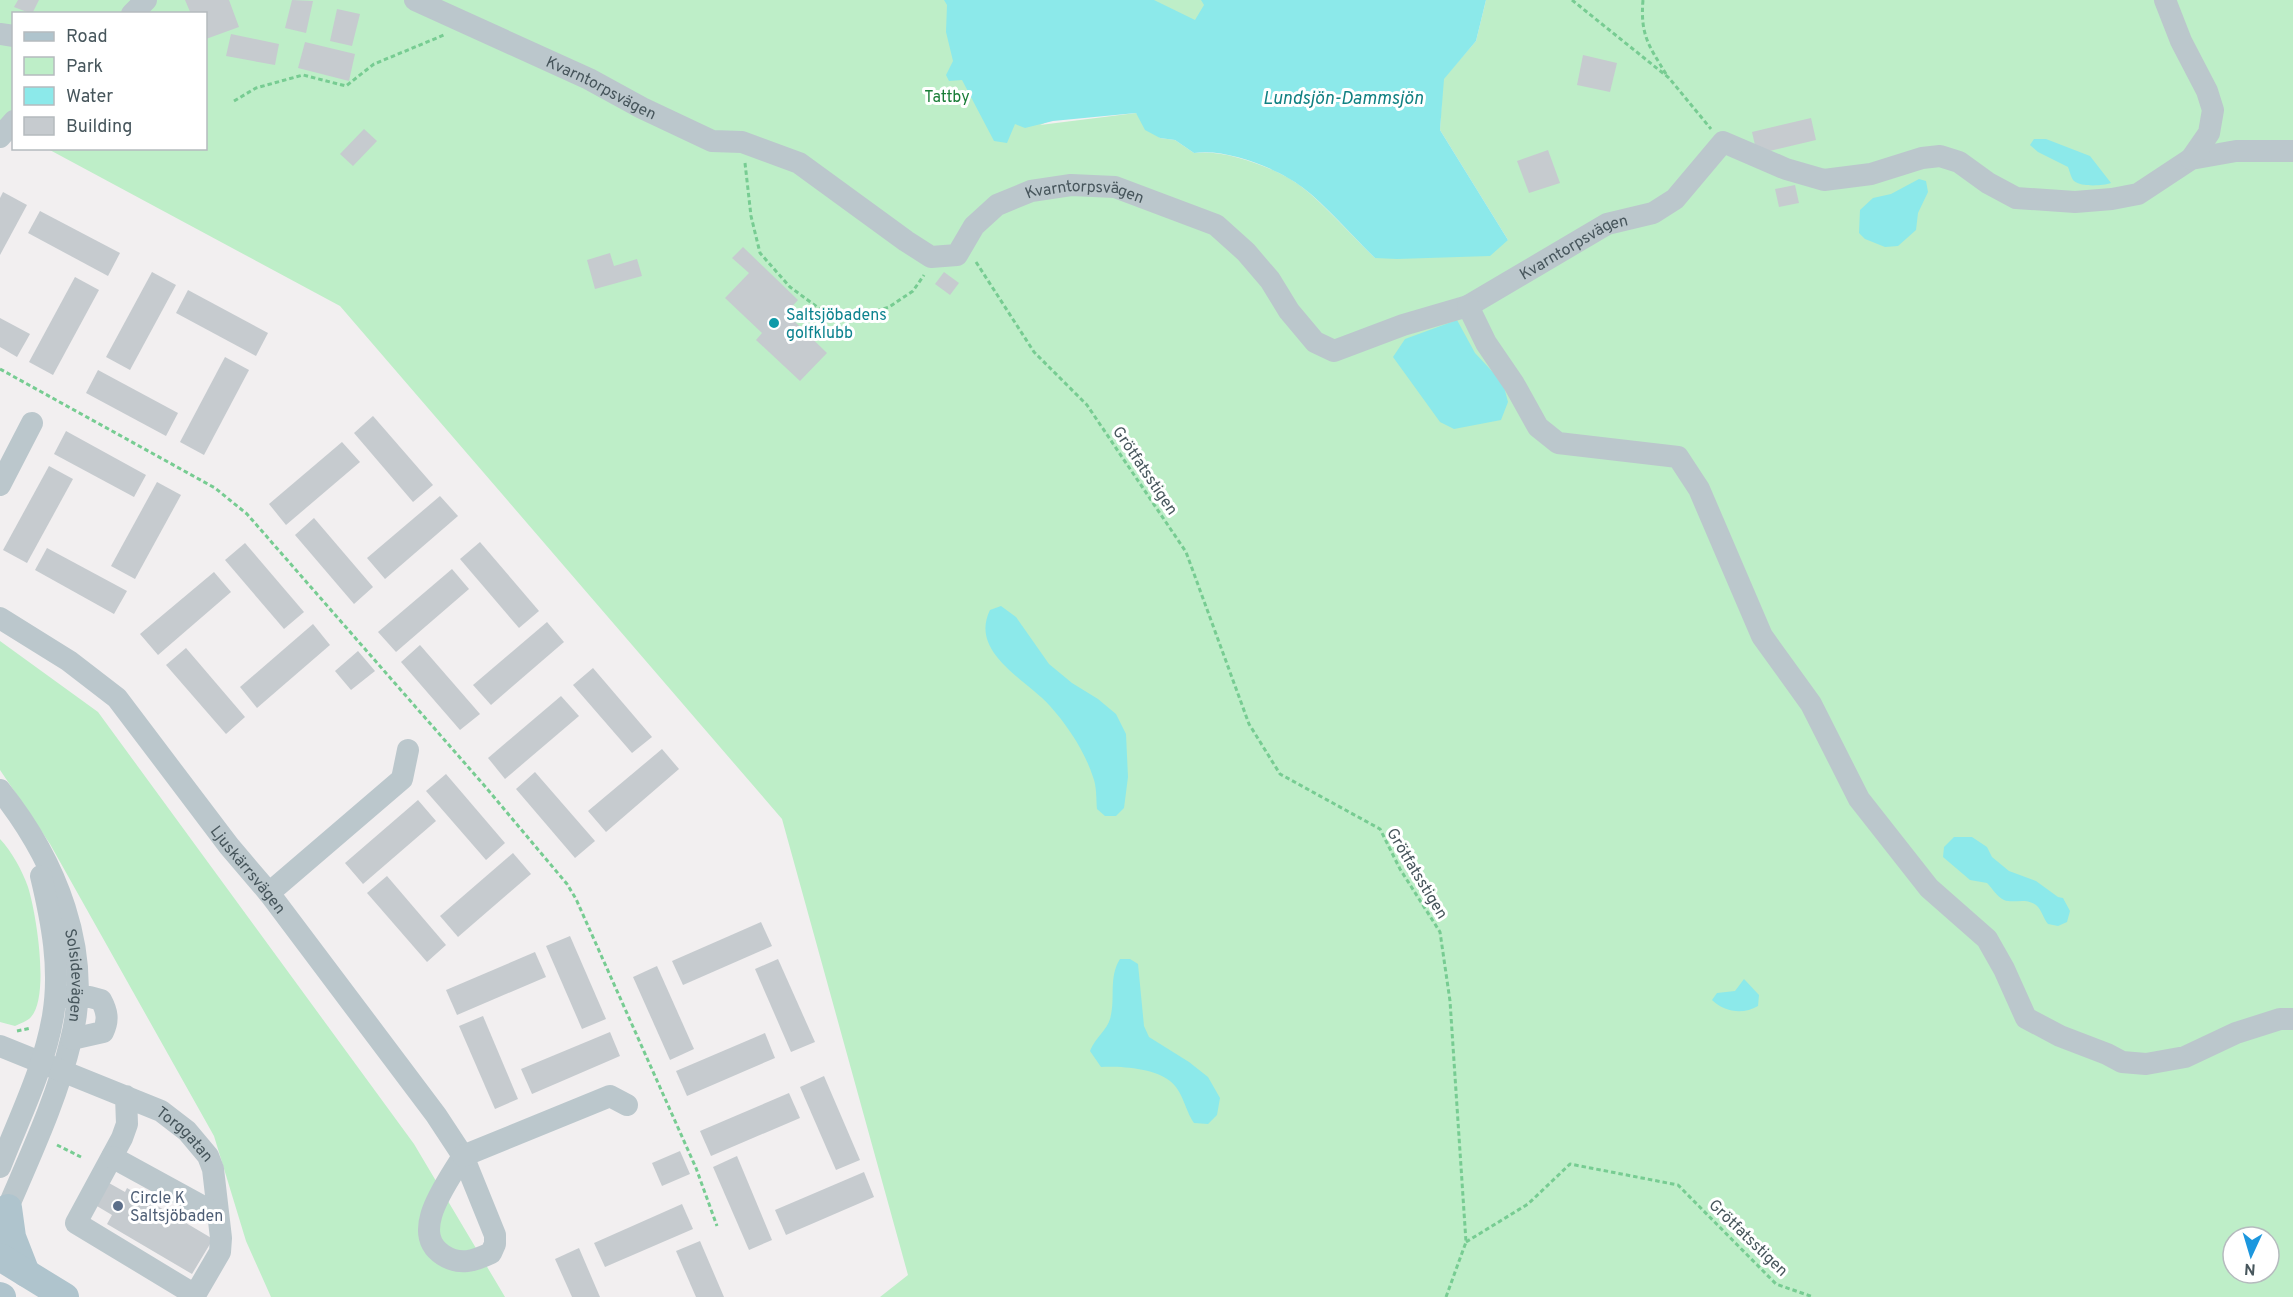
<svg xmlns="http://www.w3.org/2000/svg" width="2293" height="1297" viewBox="0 0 2293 1297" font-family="Overpass,sans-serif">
<rect width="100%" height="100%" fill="#f2eff0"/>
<!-- green -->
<g fill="#beeec8" fill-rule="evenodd">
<path d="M 0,0 L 1334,0 L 1040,125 L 1136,113 L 1160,138 L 1175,140 L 1194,153 C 1226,149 1277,168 1302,187 C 1326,206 1352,236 1375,258 L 1508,240 L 1440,130 L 1443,79 L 1476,41 L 1486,0 L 2293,0 L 2293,1297 L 880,1297 L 908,1275 L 782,819 L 340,306 L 48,149 L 206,148 L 206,14 L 14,14 L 13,130 L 0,123 ZM 2233,1237 L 2269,1237 L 2269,1273 L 2233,1273 Z"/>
<polygon points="0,641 98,712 414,1144 505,1297 271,1297 246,1241 214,1136 50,844 0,770"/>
<path d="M 0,839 C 12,852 22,870 28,887 C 36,912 50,996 31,1017 C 28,1021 19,1024 15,1026 L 0,1022 Z"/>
</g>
<!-- water -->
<g fill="#8ce9ea">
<path d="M 944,0 L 1154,0 L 1195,20 L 1204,5 L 1201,0 L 1486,0 L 1476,41 L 1444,79 L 1440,130 L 1508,240 L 1490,256 L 1397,259 L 1375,258 C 1352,236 1327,206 1302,187 C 1277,168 1226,148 1194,153 L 1175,140 L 1160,138 L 1145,130 L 1136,113 L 1053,121 L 1025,128 L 1015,124 L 1007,143 L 994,141 L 962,80 L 949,81 L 946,75 L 953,61 L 946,32 L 947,5 Z"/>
<path d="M 2034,139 L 2046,139 L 2090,156 L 2111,183 C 2102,186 2081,187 2074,181 C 2071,178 2070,172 2068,167 L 2038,152 L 2030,145 Z"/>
<polygon points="1919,179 1926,181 1928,192 1918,213 1916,230 1898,246 1885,247 1865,239 1859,233 1860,210 1873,198 1891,194"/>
<polygon points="1457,320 1475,353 1503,383 1508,402 1501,420 1454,429 1440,422 1393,357 1405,339"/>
<path d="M 1001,606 L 1016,617 L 1049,664 L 1072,683 L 1098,699 L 1116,714 L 1126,734 L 1128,777 L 1124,808 L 1116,816 L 1105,816 L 1097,809 C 1096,799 1097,787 1093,777 C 1085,752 1068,726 1050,706 C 1026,679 969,653 990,610 Z"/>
<path d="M 1954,837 L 1972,837 L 1987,847 L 1992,857 L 2009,871 L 2036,881 L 2058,897 L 2063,898 L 2070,911 L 2067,922 L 2058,926 L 2048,924 C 2043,918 2042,910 2036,905 C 2025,897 2014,904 2004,900 C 1997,897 1992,888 1987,883 L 1970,880 L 1943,857 L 1944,847 Z"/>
<path d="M 1120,959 L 1130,959 L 1138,964 L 1144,1026 L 1149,1037 L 1189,1062 L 1208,1077 L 1220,1098 L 1217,1115 L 1208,1124 L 1194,1123 C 1185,1110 1183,1091 1170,1081 C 1154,1068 1120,1066 1101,1067 L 1090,1051 C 1095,1038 1107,1030 1110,1019 C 1116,999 1108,978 1120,959 Z"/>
<path d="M 1744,979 L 1759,995 L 1758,1006 C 1743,1015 1724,1012 1712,1000 L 1717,993 L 1735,991 Z"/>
</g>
<!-- building -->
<g fill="#c6cbcf">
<polygon points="18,0 39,0 32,14 14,7"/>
<polygon points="185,0 229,0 239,27 206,39 206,14 191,14"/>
<polygon points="292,0 313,1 306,33 285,28"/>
<polygon points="337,9 360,14 352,46 330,41"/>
<polygon points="231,34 279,44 275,65 226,56"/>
<polygon points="305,42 355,54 349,81 298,68"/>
<polygon points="1583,55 1617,63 1610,92 1577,85"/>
<polygon points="1811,118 1816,140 1757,154 1752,132"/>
<polygon points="364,129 377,141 353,166 340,154"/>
<polygon points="1548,150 1560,183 1529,193 1517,161"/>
<polygon points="1795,185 1799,203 1779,207 1775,189"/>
<polygon points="3,192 27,205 0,255 0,198"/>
<polygon points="40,211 120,253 108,276 28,233"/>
<polygon points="743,247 798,300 786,313 827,353 800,381 756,340 762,333 725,298 749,273 732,258"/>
<polygon points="610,253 614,266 637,259 642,276 595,289 587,260"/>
<polygon points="152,272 176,285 130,370 106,357"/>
<polygon points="944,272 959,283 950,295 935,284"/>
<polygon points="75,277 99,290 53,375 29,362"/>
<polygon points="188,290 268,333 256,356 176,313"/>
<polygon points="0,318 30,334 17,357 0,347"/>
<polygon points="225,357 249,370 204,455 180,442"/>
<polygon points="98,370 178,413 166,436 86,393"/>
<polygon points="373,416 433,485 413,502 354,433"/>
<polygon points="66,431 146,475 134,497 54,454"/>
<polygon points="342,442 360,462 286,525 269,504"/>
<polygon points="49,466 73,479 27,563 3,550"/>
<polygon points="157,482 181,495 135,579 111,566"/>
<polygon points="440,496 458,516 385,579 367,558"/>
<polygon points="314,518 373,587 354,604 295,535"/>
<polygon points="480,542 539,611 519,628 460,559"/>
<polygon points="245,543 304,612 284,629 225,560"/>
<polygon points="47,548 127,591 114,614 35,570"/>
<polygon points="452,569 469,589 396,652 378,632"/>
<polygon points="214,572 231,592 158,655 140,634"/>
<polygon points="547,622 564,642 491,705 473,685"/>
<polygon points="313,624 330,645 257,708 240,687"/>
<polygon points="420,645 480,714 460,730 401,662"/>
<polygon points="186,648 245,717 226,734 166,665"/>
<polygon points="358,651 375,671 351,690 335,671"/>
<polygon points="593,668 652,737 632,753 573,685"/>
<polygon points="561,696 579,716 505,779 488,758"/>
<polygon points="662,749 679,769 606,832 588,811"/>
<polygon points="535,772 595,841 575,858 516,789"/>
<polygon points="446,774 505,843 486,860 426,791"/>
<polygon points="418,800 436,821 363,884 345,863"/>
<polygon points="513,853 531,874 458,937 440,916"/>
<polygon points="387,876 446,945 427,962 367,893"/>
<polygon points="761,922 772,946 683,985 672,961"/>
<polygon points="570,936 606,1019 582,1029 546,946"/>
<polygon points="535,952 546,977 457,1015 446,990"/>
<polygon points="778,959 815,1042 791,1052 755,969"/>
<polygon points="657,966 694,1049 670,1060 633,977"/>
<polygon points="483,1016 518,1099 495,1109 459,1026"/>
<polygon points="610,1032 620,1056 532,1094 521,1069"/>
<polygon points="765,1033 775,1058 687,1096 676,1071"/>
<polygon points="824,1076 860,1160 836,1170 800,1087"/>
<polygon points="789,1093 800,1118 711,1156 700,1131"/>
<polygon points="680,1151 690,1174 662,1186 652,1163"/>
<polygon points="737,1156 772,1240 749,1250 713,1167"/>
<polygon points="864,1172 874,1197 786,1235 775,1210"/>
<polygon points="93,1174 125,1192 127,1188 213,1239 192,1274 107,1224 112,1215 80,1196"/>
<polygon points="682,1204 693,1229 605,1267 594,1243"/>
<polygon points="700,1241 724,1297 696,1297 676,1251"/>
<polygon points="579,1248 600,1297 572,1297 555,1259"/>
</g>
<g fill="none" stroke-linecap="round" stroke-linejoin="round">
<!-- path -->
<g stroke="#77cc92" stroke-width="3" stroke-dasharray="4.5 3" stroke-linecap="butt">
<polyline points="1572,0 1669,78 1711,129"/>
<path d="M 1643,0 C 1640,35 1649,46 1666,74"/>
<polyline points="234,101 256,88 303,75 346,86 374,64 444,35"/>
<polyline points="745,163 751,216 760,253 790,287 824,312 861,316 889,307 913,291 924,275"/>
<polyline points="976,262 1034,352 1087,405 1186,552 1249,724 1280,774 1380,829 1400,869 1440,932 1450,1001 1466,1242 1446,1297"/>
<polyline points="0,369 215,488 247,514 483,784 567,884 576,899 696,1168 717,1226"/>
<polyline points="17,1031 31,1028"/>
<polyline points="57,1145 81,1157"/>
<polyline points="1466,1242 1528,1204 1570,1164 1678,1185 1776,1284 1813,1297"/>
</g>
<!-- minor -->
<g stroke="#bbc7cc" stroke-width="22">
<path id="s1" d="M 415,0 L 589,79 L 642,108 L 712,141 L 742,142 L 799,163 L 906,241 L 931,257 L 957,255 L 974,226 L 997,205 L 1031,191 L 1071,185 L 1115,187 L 1216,225 L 1246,252 L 1270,280 L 1289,311 L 1315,342 L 1334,351 L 1403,325 L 1468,306 L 1607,224 L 1653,213 L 1675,199 L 1723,142 L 1786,169 L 1824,180 L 1871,174 L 1922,158 L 1940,156 L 1959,162 L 1988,183 L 2016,198 L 2075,202 L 2112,199 L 2138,194 L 2191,159 L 2236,151 L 2293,151"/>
<polyline points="2165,0 2181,41 2207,91 2213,110 2209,133 2191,159"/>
<polyline points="132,14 146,0"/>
<polyline points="0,34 14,36"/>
<polyline points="0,137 14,121"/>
<polyline points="1468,306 1486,343 1514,384 1538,427 1558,443 1678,457 1699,489 1762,636 1811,704 1859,799 1929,888 1987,939 2004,969 2026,1018 2060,1036 2107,1054 2122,1062 2146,1064 2185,1057 2236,1033 2280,1019 2293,1019"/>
<polyline points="0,485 32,423"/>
<path id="s2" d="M 0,618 L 69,661 L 117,698 L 229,846 L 269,893 L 436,1115 L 463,1156 L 495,1235 L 495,1244 L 491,1253 C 474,1261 460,1266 443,1255 C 408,1232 448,1182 463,1156"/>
<path id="s3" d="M 0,790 C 55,859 94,951 71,1040 C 56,1103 26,1164 1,1224"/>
<polyline points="269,893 402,779 408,750"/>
<path d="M 64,997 L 90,997 L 101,1000 C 107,1011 109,1020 103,1032 L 72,1039"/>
<path id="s4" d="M 0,1046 L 161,1111 L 187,1131 L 208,1156 L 213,1169 L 221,1238 L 220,1252 L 195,1295 L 76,1223 L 122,1138 L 127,1124 L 126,1096"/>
<polyline points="463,1156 610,1096 627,1105"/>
<polyline points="112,1157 218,1215"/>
<path d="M 0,1167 C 19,1118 44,1069 53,1016 C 61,969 52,922 41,876"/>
</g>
<!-- major -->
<g stroke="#afc4cd" stroke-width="28">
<polyline points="8,1208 12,1237 26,1273"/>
<polyline points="0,1257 65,1297"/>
<polyline points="0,1296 2,1297"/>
</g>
</g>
<!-- markers -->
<circle fill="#0f9aa8" stroke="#fff" stroke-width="2" cx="774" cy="323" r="6"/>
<circle fill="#5c6f8a" stroke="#fff" stroke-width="2" cx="118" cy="1206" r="6"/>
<g text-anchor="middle" stroke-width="6" stroke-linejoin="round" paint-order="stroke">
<!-- street labels -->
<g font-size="16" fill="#47565c" stroke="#fff">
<text dy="6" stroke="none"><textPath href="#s1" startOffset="206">Kvarntorpsvägen</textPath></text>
<text dy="6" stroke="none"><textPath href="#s1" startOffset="764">Kvarntorpsvägen</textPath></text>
<text dy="6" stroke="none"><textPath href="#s1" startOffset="1340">Kvarntorpsvägen</textPath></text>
<text transform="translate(1146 470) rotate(56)" y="6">Grötfatsstigen</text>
<text dy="6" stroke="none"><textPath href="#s2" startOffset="358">Ljuskärrsvägen</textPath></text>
<text transform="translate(1418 873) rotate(59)" y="6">Grötfatsstigen</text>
<text dy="6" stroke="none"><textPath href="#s3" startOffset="204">Solsidevägen</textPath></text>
<text dy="6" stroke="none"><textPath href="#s4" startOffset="207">Torggatan</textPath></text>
<text transform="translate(1749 1237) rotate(44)" y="6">Grötfatsstigen</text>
</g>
<!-- park labels -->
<g font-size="16" fill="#197d37" stroke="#fff">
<text x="947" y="102">Tattby</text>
</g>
<!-- culture labels -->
<g font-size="16" fill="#0d838f" stroke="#fff" text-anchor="start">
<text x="786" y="320">Saltsjöbadens<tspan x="786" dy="18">golfklubb</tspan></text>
</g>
<!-- service labels -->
<g font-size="16" fill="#4e5e75" stroke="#fff" text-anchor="start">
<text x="130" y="1203">Circle K<tspan x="130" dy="18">Saltsjöbaden</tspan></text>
</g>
<!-- water labels -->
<g font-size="18" font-style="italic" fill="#108082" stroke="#fff">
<text x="1343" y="104">Lundsjön-Dammsjön</text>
</g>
</g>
<!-- legend -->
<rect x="12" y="12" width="195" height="138" fill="#ffffff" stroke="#b5bbbe" stroke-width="1.5"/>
<rect x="24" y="32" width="30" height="9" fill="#afc4cd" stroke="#b5bbbe" stroke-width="1.5"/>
<text x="66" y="42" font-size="18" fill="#47565c">Road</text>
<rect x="24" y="57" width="30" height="18" fill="#beeec8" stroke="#b5bbbe" stroke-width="1.5"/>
<text x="66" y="72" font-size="18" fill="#47565c">Park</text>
<rect x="24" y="87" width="30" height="18" fill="#8ce9ea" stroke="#b5bbbe" stroke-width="1.5"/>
<text x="66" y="102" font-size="18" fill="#47565c">Water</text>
<rect x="24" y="117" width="30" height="18" fill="#c6cbcf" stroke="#b5bbbe" stroke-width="1.5"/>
<text x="66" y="132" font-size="18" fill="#47565c">Building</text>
<!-- north arrow -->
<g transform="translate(2251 1255) rotate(184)"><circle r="28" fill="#ffffff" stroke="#b5bbbe" stroke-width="1.5"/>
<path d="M0-4.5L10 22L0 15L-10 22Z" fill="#1c97de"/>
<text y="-9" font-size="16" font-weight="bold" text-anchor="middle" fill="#47565c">N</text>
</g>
</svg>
